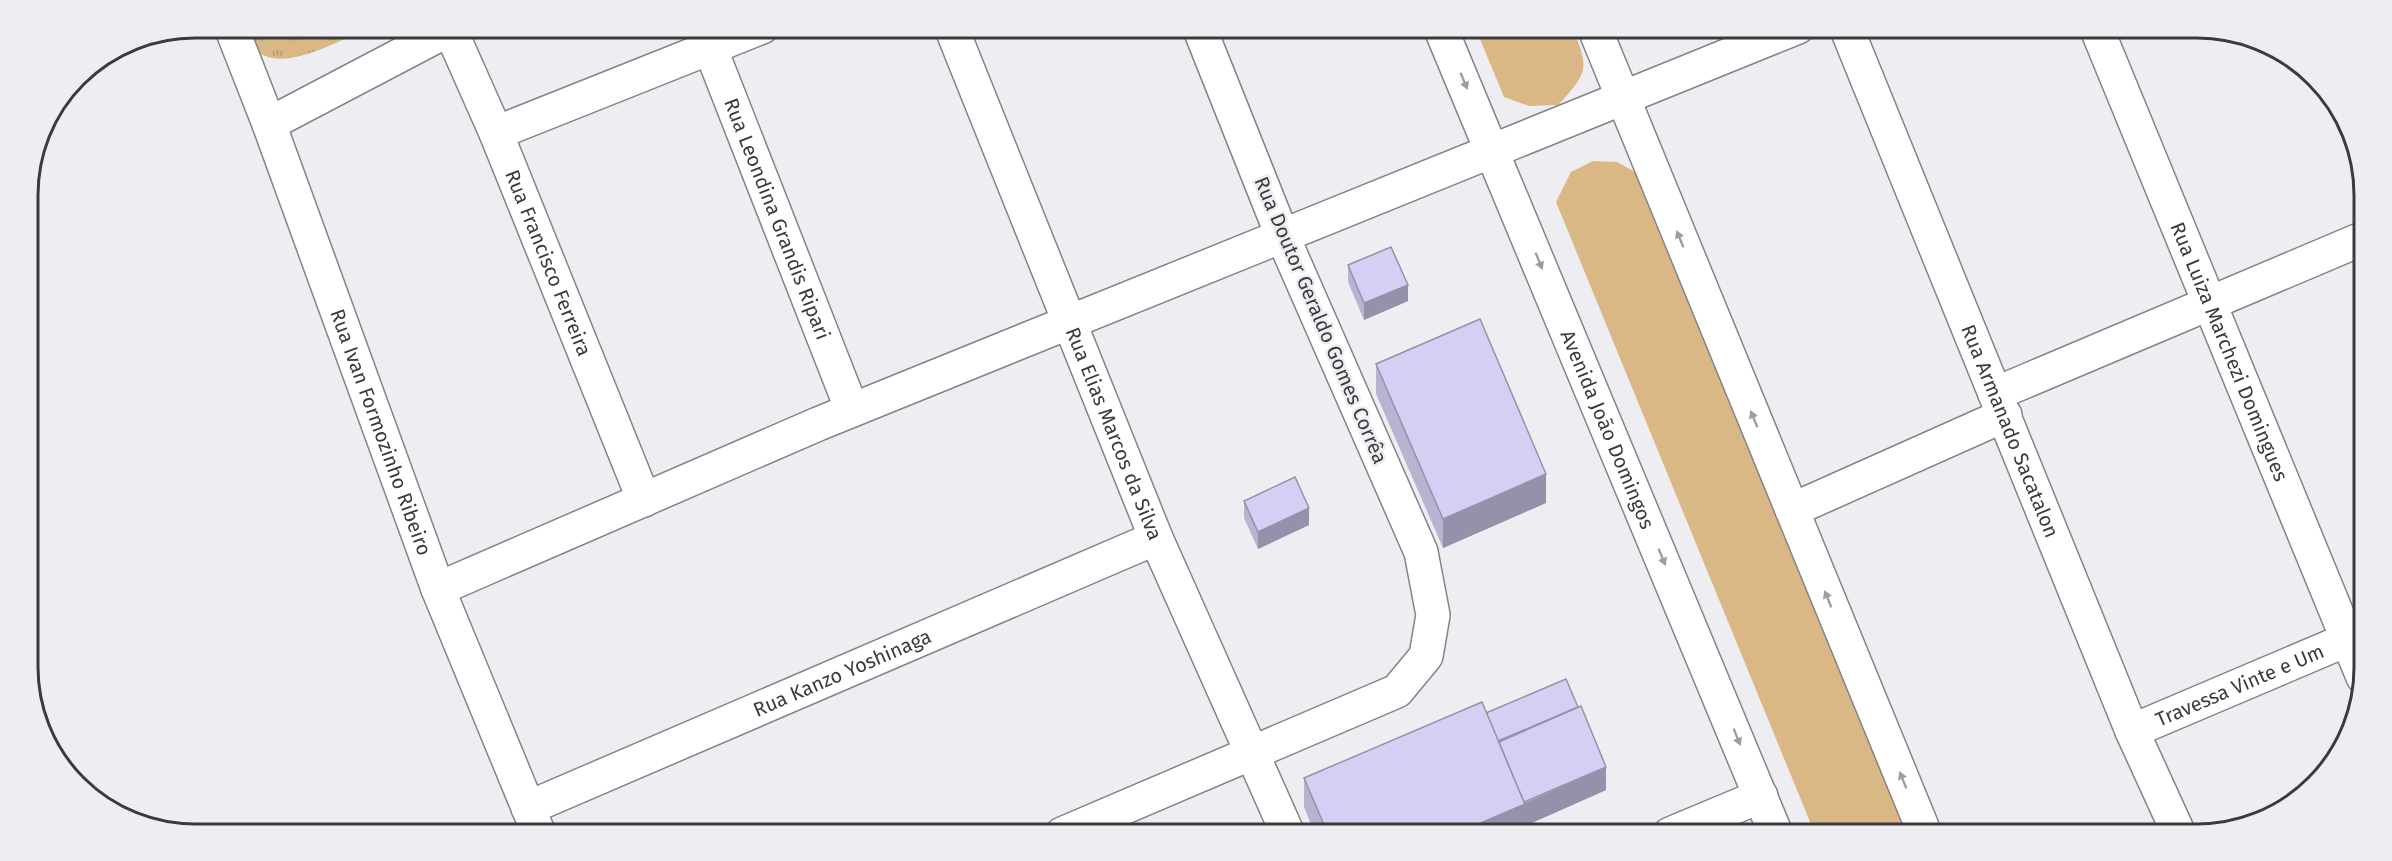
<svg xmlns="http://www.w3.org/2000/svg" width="2392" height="861" viewBox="0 0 2392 861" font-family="'Fira Sans',sans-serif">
<defs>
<pattern id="grass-tufts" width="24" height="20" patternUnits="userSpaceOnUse" patternTransform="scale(1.5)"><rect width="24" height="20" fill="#dab886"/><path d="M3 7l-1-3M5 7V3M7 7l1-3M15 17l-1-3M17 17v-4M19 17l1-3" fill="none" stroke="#b2976f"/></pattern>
</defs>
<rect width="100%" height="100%" fill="#eeedf2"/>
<!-- grass -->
<path fill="url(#grass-tufts)" d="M 242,27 L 370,27 C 342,39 284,74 257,51 C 250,45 246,34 242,27 Z"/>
<!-- garden -->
<g fill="#dab886">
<path d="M 1475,27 L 1572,27 C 1589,68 1589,72 1558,105 L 1529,106 L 1504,97 Z"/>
<polygon points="1593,161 1617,162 1644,177 1912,834 1815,834 1556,202 1571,172"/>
</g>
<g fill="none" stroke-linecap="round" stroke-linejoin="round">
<!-- minor casing -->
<g stroke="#848388" stroke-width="36">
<g id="minor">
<path id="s1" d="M 231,27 L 269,124 L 438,589 L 539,834"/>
<path id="s2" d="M 449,27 L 496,133 L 644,500"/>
<path id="s3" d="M 702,27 L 852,410"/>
<path id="s4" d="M 951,27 L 1156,538 L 1288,834"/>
<path id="s5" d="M 1440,27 L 1776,834"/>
<polyline points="1594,27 1925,834"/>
<path id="s6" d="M 1846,27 L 2132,731 L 2179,834"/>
<path id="s7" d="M 2096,27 L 2363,677"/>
<polyline points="269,124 450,29"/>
<polyline points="496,133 762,27"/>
<polyline points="1995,394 2364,238"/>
<polyline points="1792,510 2005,415"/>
<polyline points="438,589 818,424 1798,27"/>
<path id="s8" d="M 2132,731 L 2365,632"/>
<path id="s9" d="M 528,808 L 1156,538"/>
<polyline points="1062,834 1397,691 1426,656 1433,615 1421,552 1282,235 1199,27"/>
<polyline points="1670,834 1761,796"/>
</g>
</g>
<!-- minor -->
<use href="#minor" stroke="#fff" stroke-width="33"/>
</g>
<!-- wall -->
<g fill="#b9b2d1">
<polygon points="1348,265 1408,301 1364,320 1348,282"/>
<polygon points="1376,364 1546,503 1443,548 1376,394"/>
<polygon points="1244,501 1309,525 1258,549 1244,518"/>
<polygon points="1486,713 1606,790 1525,826 1525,833 1524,834 1315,834 1304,807 1304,778"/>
</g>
<!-- shaded-wall -->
<g fill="#9691aa">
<polygon points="1408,285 1408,301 1364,320 1364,303"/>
<polygon points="1546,474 1546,503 1443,548 1443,519"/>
<polygon points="1309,508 1309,525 1258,549 1258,532"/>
<polygon points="1606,767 1606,790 1525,826 1525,833 1455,834"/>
</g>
<!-- building -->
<g fill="#d7cff3" stroke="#9691aa" stroke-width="1.5">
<polygon points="1391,247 1408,285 1364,303 1348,265"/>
<polygon points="1480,319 1546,474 1443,519 1376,364"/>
<polygon points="1295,477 1309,508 1258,532 1244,501"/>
<polygon points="1566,679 1578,707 1498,741 1486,713"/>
<polygon points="1482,702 1525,804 1455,834 1328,834 1304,778"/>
<polygon points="1581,706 1606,767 1524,802 1499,742"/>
</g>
<!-- one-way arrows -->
<defs><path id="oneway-solid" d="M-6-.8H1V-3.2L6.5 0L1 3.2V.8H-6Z" transform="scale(1.5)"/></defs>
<g fill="#9d9c9e">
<use href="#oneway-solid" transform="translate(1464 81) rotate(67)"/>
<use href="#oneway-solid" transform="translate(1680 239) rotate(-112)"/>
<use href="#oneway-solid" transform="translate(1539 261) rotate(68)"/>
<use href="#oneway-solid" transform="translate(1754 419) rotate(-112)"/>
<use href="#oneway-solid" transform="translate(1662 557) rotate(68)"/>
<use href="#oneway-solid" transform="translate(1828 599) rotate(-112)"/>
<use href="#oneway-solid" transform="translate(1737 737) rotate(68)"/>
<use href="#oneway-solid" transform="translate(1903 780) rotate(-112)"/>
</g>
<g text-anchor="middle" stroke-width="5" stroke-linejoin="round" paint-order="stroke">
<!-- street labels -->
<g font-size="20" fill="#3b3a3d" stroke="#eeedf2">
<text dy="7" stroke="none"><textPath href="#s3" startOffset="206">Rua Leondina Grandis Ripari</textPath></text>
<text dy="7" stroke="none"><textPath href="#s2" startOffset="256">Rua Francisco Ferreira</textPath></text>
<text transform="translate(1321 320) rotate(67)" y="7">Rua Doutor Geraldo Gomes Corrêa</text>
<text dy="7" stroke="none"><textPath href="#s7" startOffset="351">Rua Luiza Marchezi Domingues</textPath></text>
<text dy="7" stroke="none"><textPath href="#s5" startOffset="436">Avenida João Domingos</textPath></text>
<text dy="7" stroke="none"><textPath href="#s6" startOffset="436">Rua Armanado Sacatalon</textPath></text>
<text dy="7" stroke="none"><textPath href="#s1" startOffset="432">Rua Ivan Formozinho Ribeiro</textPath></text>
<text dy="7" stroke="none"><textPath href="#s4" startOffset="438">Rua Elias Marcos da Silva</textPath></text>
<text dy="7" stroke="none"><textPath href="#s9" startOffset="342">Rua Kanzo Yoshinaga</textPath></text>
<text dy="7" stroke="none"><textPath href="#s8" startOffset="117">Travessa Vinte e Um</textPath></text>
</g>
</g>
<!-- crop -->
<path d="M0 0H2392V861H0ZM195 38H2197A157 157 0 0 1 2354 195V667A157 157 0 0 1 2197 824H195A157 157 0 0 1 38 667V195A157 157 0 0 1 195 38Z" fill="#eeedf2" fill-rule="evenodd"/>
<path fill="none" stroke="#3b3a3d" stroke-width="3" d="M195 38H2197A157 157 0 0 1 2354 195V667A157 157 0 0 1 2197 824H195A157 157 0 0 1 38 667V195A157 157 0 0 1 195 38Z"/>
</svg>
